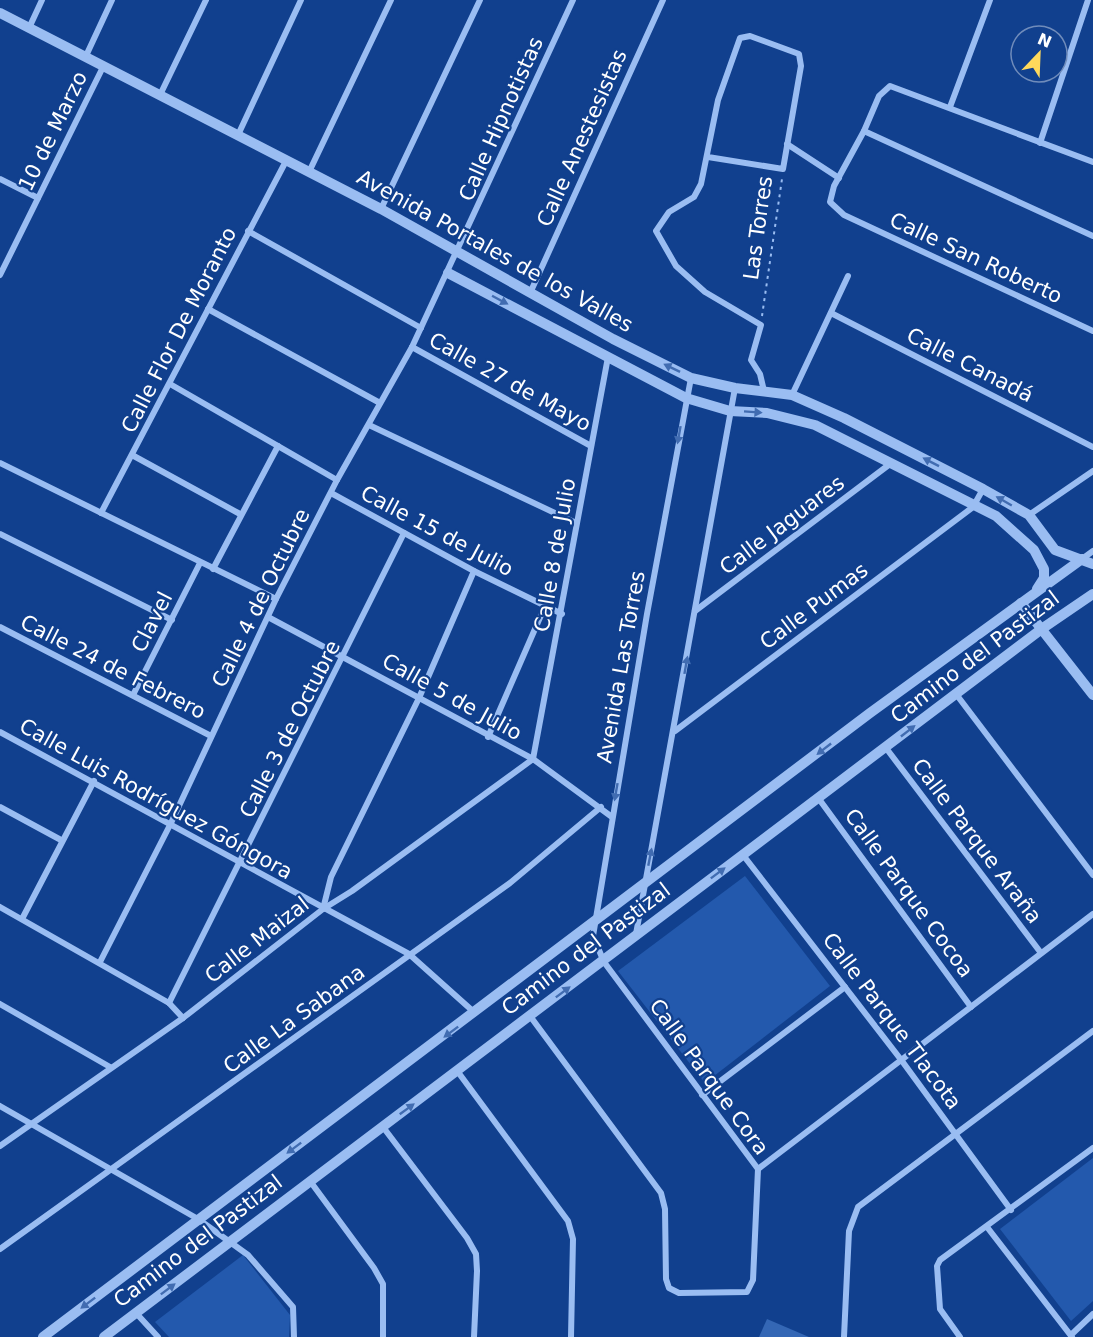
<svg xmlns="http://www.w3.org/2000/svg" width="1093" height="1337" viewBox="0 0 1093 1337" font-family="'DejaVu Sans',sans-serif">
<rect width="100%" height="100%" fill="#11408e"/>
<!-- green -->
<g fill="#2359ad">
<polygon points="745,876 830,986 705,1083 618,971"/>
<polygon points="1093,1158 1093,1301 1071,1321 1000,1229"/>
<polygon points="243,1255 290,1315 289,1337 169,1337 155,1322"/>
</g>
<!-- building -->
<polygon fill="#3467b5" points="767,1319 809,1337 759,1337"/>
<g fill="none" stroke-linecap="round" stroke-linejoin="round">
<!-- path -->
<polyline stroke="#9abdf2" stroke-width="2" stroke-dasharray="3 4.5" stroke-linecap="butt" points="762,316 782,179"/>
<!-- minor -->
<g stroke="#9abdf2" stroke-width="6">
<polyline points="29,28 42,0"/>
<polyline points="85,58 112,0"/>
<polyline points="160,95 206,0"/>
<polyline points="950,107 990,0"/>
<polyline points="864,131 1093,236"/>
<polyline points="238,135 301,0"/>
<polyline points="1040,143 1088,0"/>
<polyline points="787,144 839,178"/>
<polyline points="708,157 783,169 801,66 799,54 750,36 740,38 718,100 701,184 694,197 669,212 656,231 676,266 705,292 761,325 751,360 760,374 764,391"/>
<polyline points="1093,162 890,86 879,96 864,131 834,186 830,202 844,215 1093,331"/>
<polyline points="309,172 391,0"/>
<polyline points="0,179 38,198"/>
<polyline points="381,209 480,0"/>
<polyline points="248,231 421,328"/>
<polyline points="0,275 103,67"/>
<polyline points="531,291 663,0"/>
<polyline points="208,309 380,403"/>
<polyline points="831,313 1093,447"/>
<polyline points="412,347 591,446"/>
<polyline points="170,384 337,480"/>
<polyline points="792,395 848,276"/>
<polyline points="369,425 576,523"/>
<polyline points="132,455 240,514"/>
<polyline points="0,463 276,599"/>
<polyline points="331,493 474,571 562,614"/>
<polyline points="101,513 286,161"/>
<polyline points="1029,515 1093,471"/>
<polyline points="0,534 172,620"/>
<polyline points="1082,559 1093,551"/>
<polyline points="213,569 278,446"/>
<polyline points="695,611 890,464"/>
<polyline points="268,617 533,759 612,817"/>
<polyline points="0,627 211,736"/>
<polyline points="956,694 1093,875"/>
<polyline points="133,695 200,563"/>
<polyline points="675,731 973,507 983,489"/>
<polyline points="0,732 409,954 475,1013"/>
<polyline points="488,737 545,606"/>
<polyline points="886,748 1041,953"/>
<polyline points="819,799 971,1007"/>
<polyline points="0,807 61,840"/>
<polyline points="743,855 902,1061 1011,1210"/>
<polyline points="0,907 169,1003 183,1018"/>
<polyline points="323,909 331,877 419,698 474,571"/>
<polyline points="22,919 94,781"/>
<polyline points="636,934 735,388"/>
<polyline points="100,962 171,823 276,599 337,480 412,347 573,0"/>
<polyline points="169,1003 404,533"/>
<polyline points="0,1004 110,1067"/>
<polyline points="530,1016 661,1193 665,1209 666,1279 669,1288 679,1293 747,1292 753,1280 758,1169 604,962 593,936 647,614 691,378"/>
<polyline points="458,1072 568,1221 573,1239 571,1337"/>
<polyline points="702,1095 845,987"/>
<polyline points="0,1106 198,1219 248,1255 293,1307 294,1337"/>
<polyline points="383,1127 467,1238 476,1254 477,1271 474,1337"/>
<polyline points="0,1146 183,1018 323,909 352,891 533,759 608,357"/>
<polyline points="758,1169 1093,914"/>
<polyline points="310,1181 374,1268 383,1284 383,1337"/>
<polyline points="987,1227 1072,1337"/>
<polyline points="0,1249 510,883 601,807"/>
<polyline points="136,1313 158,1337"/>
<polyline points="1071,1335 1093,1314"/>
<polyline points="844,1337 849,1231 858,1207 1093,1031"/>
<polyline points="960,1337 940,1309 937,1266 940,1260 1093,1148"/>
</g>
<!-- tertiary -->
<g stroke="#9abdf2" stroke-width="10">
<polyline points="0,13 381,209 613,339 691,378 735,388 792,395 844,418 983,489 1029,515 1055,550 1093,564"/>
<polyline points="448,273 686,398 730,411 767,413 815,425 996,516 1034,550 1044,569 1044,578 1037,589"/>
<polyline points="1021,603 1093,695"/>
<polyline points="43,1337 870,713 1082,559"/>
<polyline points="104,1337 1043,628 1093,594"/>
</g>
</g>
<!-- one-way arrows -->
<defs><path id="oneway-solid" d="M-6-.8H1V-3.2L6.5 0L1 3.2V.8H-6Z" transform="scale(1.5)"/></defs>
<g fill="#416cb1">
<use href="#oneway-solid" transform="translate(500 300) rotate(28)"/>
<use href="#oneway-solid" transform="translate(672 368) rotate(-154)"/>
<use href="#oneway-solid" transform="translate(753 412) rotate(4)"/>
<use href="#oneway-solid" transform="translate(679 435) rotate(100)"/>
<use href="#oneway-solid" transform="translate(931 462) rotate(-153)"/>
<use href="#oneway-solid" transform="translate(1004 501) rotate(-150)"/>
<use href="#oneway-solid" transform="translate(686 665) rotate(-80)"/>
<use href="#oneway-solid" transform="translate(908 731) rotate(-38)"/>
<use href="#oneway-solid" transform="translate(824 749) rotate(142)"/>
<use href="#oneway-solid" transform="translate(616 792) rotate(100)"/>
<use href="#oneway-solid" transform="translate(650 857) rotate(-79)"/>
<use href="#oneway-solid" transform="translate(718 873) rotate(-37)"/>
<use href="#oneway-solid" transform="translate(563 992) rotate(-37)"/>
<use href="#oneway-solid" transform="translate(451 1032) rotate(143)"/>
<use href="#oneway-solid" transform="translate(407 1109) rotate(-36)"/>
<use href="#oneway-solid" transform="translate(294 1148) rotate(143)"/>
<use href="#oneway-solid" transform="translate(168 1289) rotate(-37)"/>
<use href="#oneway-solid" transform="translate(88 1303) rotate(143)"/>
</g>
<g text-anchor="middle" stroke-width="4.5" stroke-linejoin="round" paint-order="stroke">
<!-- street labels -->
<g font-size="21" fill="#fff" stroke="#11408e">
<text transform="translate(501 119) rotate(-66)" y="7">Calle Hipnotistas</text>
<text transform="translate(53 131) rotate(-64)" y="7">10 de Marzo</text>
<text transform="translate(582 138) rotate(-66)" y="7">Calle Anestesistas</text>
<text transform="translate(758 228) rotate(-82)" y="7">Las Torres</text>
<text transform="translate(495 251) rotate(29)" y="7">Avenida Portales de los Valles</text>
<text transform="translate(976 258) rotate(25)" y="7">Calle San Roberto</text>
<text transform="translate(179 330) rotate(-63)" y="7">Calle Flor De Moranto</text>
<text transform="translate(970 365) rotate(27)" y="7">Calle Canadá</text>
<text transform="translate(510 382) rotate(29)" y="7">Calle 27 de Mayo</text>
<text transform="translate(782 525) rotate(-37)" y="7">Calle Jaguares</text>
<text transform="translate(437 531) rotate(28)" y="7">Calle 15 de Julio</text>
<text transform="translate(555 555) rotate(-80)" y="7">Calle 8 de Julio</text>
<text transform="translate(261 598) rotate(-64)" y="7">Calle 4 de Octubre</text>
<text transform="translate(814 606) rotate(-37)" y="7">Calle Pumas</text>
<text transform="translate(152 622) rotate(-63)" y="7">Clavel</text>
<text transform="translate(975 657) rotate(-37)" y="7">Camino del Pastizal</text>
<text transform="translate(113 667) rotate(27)" y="7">Calle 24 de Febrero</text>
<text transform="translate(621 667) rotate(-80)" y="7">Avenida Las Torres</text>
<text transform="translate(452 697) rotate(29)" y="7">Calle 5 de Julio</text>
<text transform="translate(290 729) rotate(-63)" y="7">Calle 3 de Octubre</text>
<text transform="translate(156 799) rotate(29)" y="7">Calle Luis Rodríguez Góngora</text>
<text transform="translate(977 841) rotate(53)" y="7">Calle Parque Araña</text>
<text transform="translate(909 893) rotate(54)" y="7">Calle Parque Cocoa</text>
<text transform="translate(257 940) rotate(-38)" y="7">Calle Maizal</text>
<text transform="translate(586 949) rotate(-37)" y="7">Camino del Pastizal</text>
<text transform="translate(294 1019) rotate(-36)" y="7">Calle La Sabana</text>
<text transform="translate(892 1021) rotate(53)" y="7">Calle Parque Tlacota</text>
<text transform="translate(709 1077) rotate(54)" y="7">Calle Parque Cora</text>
<text transform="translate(198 1241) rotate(-37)" y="7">Camino del Pastizal</text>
</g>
</g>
<!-- north arrow -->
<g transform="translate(1039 54) rotate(23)"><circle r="28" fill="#11408e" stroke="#708cbb" stroke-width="1.5"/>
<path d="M0-4.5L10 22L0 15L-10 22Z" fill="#ffd95b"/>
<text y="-9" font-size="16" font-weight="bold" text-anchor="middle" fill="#ffffff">N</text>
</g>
</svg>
